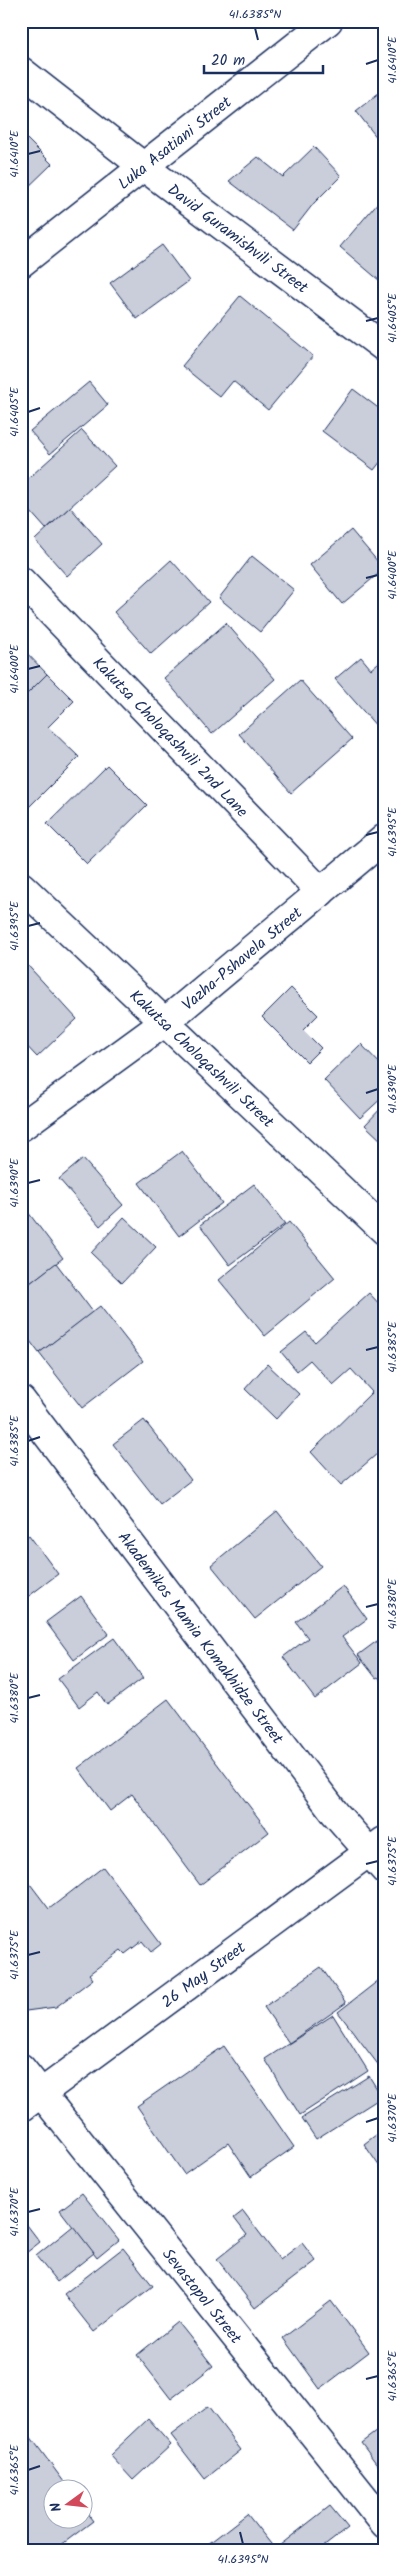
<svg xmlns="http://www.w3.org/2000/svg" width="406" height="2572" viewBox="0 0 406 2572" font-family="Kalam,sans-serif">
<rect width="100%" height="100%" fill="#fff"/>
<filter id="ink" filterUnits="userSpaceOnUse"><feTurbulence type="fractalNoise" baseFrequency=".02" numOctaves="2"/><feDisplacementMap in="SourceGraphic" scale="10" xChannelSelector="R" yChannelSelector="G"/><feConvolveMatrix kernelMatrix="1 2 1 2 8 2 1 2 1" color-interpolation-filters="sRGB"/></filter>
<g filter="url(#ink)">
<!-- building -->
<g fill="#caceda" stroke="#1b2f5e">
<polygon points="385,88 385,148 356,111"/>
<polygon points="21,133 52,164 21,194"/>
<polygon points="314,147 341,176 314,203 293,230 229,181 258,157 283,177"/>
<polygon points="385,194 385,275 380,281 340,247"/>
<polygon points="162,245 189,281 137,319 110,283"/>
<polygon points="240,296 313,356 268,410 233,381 220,397 182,366"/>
<polygon points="89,382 108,405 50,454 30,431"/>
<polygon points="353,389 385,413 385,456 374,470 322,431"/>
<polygon points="82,430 115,466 46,529 21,501 21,485"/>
<polygon points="70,507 102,544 67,576 35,540"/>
<polygon points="351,530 384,569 342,604 310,565"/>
<polygon points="252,556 294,590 260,632 219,598"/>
<polygon points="171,560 209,602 151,654 114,612"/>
<polygon points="226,623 275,679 212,734 164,678"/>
<polygon points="21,647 47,674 21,700"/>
<polygon points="361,657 371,669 385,657 385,736 335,679"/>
<polygon points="47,674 74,701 48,727 79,757 28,808 21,800 21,700"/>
<polygon points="300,680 352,739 291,793 239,734"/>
<polygon points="107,765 147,805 87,864 47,824"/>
<polygon points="21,958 77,1019 37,1057 21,1040"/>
<polygon points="291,988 318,1015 303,1030 321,1048 307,1062 262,1017"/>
<polygon points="361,1044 385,1069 385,1095 360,1118 324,1080"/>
<polygon points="385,1104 385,1144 365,1125"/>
<polygon points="182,1151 222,1203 179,1236 139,1183"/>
<polygon points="83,1159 123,1205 100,1226 59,1179"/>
<polygon points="254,1184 285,1224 230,1265 200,1225"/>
<polygon points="21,1203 63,1258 21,1290"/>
<polygon points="124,1217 156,1247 122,1283 91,1253"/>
<polygon points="289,1222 335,1278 265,1336 219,1280"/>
<polygon points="56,1263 93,1312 39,1353 21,1329 21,1290"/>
<polygon points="369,1293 385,1310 385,1447 341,1485 311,1452 372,1392 351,1369 333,1385 310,1360 297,1371 281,1352 306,1332 315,1342"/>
<polygon points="100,1306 143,1361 82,1408 39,1353"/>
<polygon points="267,1364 299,1394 276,1419 245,1389"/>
<polygon points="144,1420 191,1480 160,1504 113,1444"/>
<polygon points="277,1511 321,1566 255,1619 211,1565"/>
<polygon points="29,1535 58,1574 21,1602 21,1541"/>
<polygon points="343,1586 367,1619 342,1637 362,1663 315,1699 283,1657 308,1638 296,1622"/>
<polygon points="81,1596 109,1634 74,1660 46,1622"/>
<polygon points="385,1635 385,1685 378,1677 376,1678 358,1655"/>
<polygon points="114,1638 143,1678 107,1705 98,1692 79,1707 58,1679"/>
<polygon points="168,1699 269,1832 200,1885 132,1794 110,1811 78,1768"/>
<polygon points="103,1867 161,1944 151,1952 142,1941 125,1954 121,1950 89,1974 93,1979 56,2007 26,2011 21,2009 21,1872 49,1909"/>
<polygon points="321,1967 346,2003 289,2043 264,2007"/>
<polygon points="379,1980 385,1988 385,2064 380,2067 338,2012"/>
<polygon points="333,2015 368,2071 300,2115 265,2059"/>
<polygon points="224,2046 294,2147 251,2177 228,2143 184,2174 137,2106"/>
<polygon points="369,2076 382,2097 316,2139 302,2118"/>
<polygon points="385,2128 385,2168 382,2170 364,2144"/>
<polygon points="82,2193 119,2240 97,2258 60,2210"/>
<polygon points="243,2211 280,2260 302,2243 316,2261 255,2308 217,2259 247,2235 234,2218"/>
<polygon points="21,2217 40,2242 21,2257"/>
<polygon points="73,2226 94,2253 57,2282 36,2256"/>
<polygon points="123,2248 153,2286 94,2332 64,2294"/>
<polygon points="331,2301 369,2352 320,2389 283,2338"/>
<polygon points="178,2322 213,2366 171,2399 137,2355"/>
<polygon points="208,2407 241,2450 205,2479 171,2435"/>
<polygon points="148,2419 171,2445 133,2480 110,2455"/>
<polygon points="21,2424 70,2490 52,2490 52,2520 82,2520 82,2507 93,2521 53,2551 21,2551"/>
<polygon points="385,2425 385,2475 361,2443"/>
<polygon points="330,2506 348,2528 318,2551 199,2551 247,2514 275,2549"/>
</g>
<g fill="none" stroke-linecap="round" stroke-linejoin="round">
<!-- minor casing -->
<g stroke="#1b2f5e" stroke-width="31">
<g id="minor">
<path id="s1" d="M 21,71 L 144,167 L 385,348"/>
<path id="s2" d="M 21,263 L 328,21"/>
<path id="s3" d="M 21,581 L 321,892"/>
<path id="s4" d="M 21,886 L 385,1231"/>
<path id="s5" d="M 21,1127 L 165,1022 L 385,838"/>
<path id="s6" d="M 21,1400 L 335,1813 L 385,1870"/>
<path id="s7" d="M 21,2068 L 385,2524"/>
<path id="s8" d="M 21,2108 L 384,1841"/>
</g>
</g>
<!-- minor -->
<use href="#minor" stroke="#fff" stroke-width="28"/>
</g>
</g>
<!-- ticks -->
<path fill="none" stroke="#1b2f5e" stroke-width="2" d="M 255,28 L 258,40M 366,64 L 378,60M 28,154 L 40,151M 366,321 L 378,318M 28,412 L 40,408M 366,578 L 378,575M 28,669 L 40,666M 366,835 L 378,832M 28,926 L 40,923M 366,1093 L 378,1089M 28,1183 L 40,1180M 366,1350 L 378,1347M 28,1441 L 40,1437M 366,1607 L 378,1604M 28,1698 L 40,1695M 366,1864 L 378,1861M 28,1955 L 40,1952M 366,2122 L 378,2118M 28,2212 L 40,2209M 366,2379 L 378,2376M 28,2470 L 40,2466M 240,2532 L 243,2544"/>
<g text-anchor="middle" stroke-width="4" stroke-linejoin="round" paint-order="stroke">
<!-- street labels -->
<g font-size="16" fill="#1b2f5e" stroke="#fff">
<text dy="6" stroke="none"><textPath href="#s2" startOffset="195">Luka Asatiani Street</textPath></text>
<text dy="6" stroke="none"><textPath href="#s1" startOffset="274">David Guramishvili Street</textPath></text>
<text dy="6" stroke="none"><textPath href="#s3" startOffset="216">Kakutsa Choloqashvili 2nd Lane</textPath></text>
<text dy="6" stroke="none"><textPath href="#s5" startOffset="278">Vazha-Pshavela Street</textPath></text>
<text dy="6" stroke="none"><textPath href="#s4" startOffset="250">Kakutsa Choloqashvili Street</textPath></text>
<text dy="6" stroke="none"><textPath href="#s6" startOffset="298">Akademikos Mamia Komakhidze Street</textPath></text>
<text dy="6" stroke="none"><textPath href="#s8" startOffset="226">26 May Street</textPath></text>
<text dy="6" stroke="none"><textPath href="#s7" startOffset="291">Sevastopol Street</textPath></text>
</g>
</g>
<!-- margin -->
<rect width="406" height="2572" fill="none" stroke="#fff" stroke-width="55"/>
<!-- north arrow -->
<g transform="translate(68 2504) rotate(255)"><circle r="24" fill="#ffffff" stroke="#a4acbf"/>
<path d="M0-4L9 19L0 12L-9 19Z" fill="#d1495b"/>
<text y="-8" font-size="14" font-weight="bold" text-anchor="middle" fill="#1b2f5e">N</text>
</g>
<!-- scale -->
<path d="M204 65v8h119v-8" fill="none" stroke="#1b2f5e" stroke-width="2.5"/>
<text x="211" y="65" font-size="15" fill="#1b2f5e" stroke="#ffffff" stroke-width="4" paint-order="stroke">20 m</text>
<rect x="28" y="28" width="350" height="2516" fill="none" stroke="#1b2f5e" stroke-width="2"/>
<g font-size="12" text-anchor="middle" fill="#1b2f5e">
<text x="255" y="18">41.6385°N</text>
<text transform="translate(392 60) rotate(-90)" y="4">41.6410°E</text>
<text transform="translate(14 154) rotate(-90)" y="4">41.6410°E</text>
<text transform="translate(392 318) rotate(-90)" y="4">41.6405°E</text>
<text transform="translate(14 412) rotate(-90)" y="4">41.6405°E</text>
<text transform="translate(392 575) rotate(-90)" y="4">41.6400°E</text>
<text transform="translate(14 669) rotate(-90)" y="4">41.6400°E</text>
<text transform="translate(392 832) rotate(-90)" y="4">41.6395°E</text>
<text transform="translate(14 926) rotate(-90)" y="4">41.6395°E</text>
<text transform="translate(392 1089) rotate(-90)" y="4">41.6390°E</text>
<text transform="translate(14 1183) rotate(-90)" y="4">41.6390°E</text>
<text transform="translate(392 1347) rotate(-90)" y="4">41.6385°E</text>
<text transform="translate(14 1441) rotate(-90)" y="4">41.6385°E</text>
<text transform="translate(392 1604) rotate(-90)" y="4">41.6380°E</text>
<text transform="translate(14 1698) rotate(-90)" y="4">41.6380°E</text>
<text transform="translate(392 1861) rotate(-90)" y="4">41.6375°E</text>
<text transform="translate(14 1955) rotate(-90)" y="4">41.6375°E</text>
<text transform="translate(392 2118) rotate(-90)" y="4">41.6370°E</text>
<text transform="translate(14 2212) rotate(-90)" y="4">41.6370°E</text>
<text transform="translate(392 2376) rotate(-90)" y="4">41.6365°E</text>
<text transform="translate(14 2470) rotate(-90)" y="4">41.6365°E</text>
<text x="243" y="2563">41.6395°N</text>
</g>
</svg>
